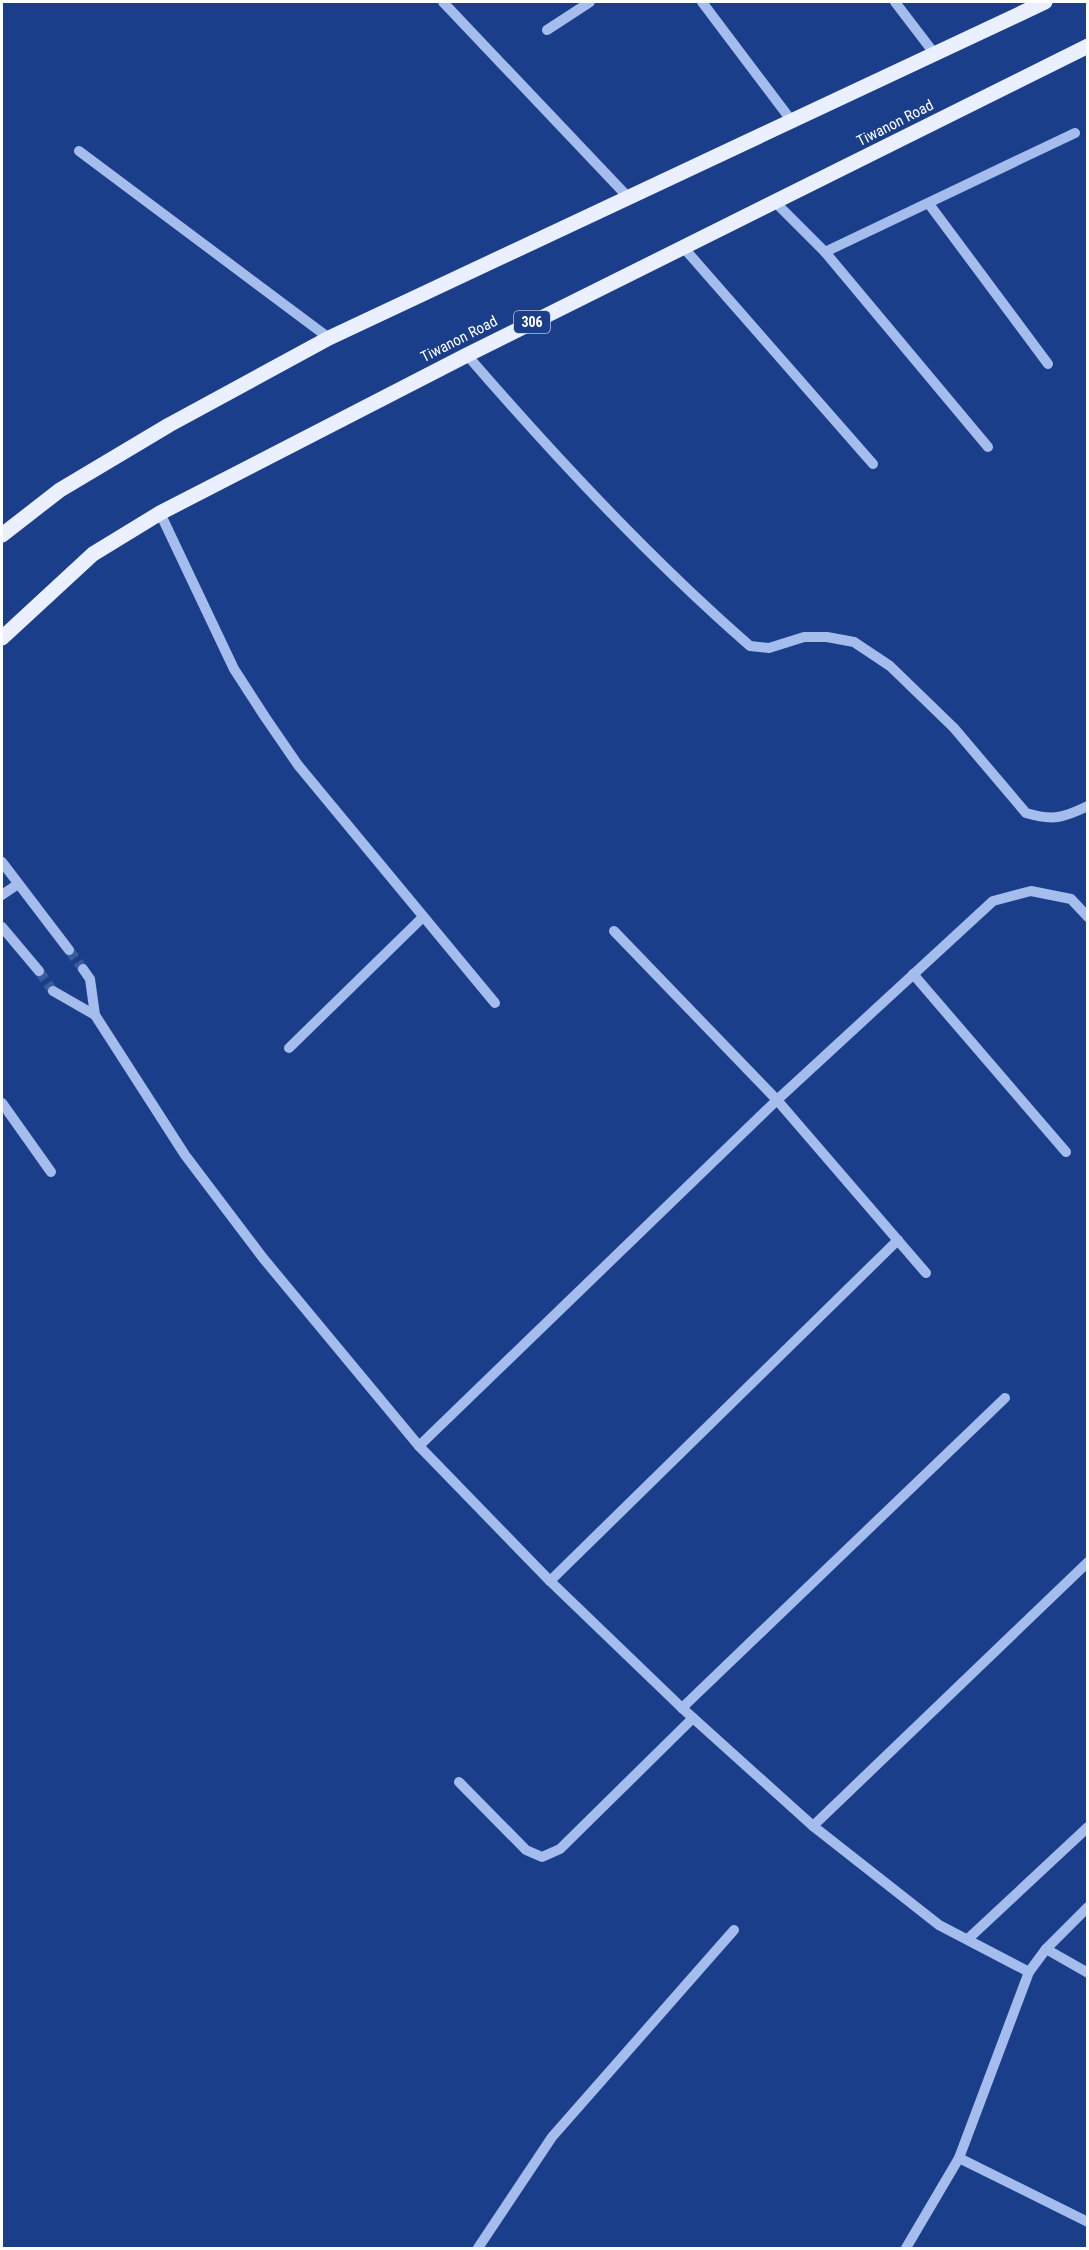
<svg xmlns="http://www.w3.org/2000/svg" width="1089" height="2250" viewBox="0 0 1089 2250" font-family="'Roboto Condensed',sans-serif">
<rect width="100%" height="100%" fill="#1a3e8a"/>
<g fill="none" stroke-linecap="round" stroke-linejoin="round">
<!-- minor-tunnel -->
<g stroke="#3c5b9c" stroke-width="10" stroke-dasharray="10 5" stroke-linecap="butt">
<polyline points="69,950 83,969"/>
<polyline points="39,971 53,991"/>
</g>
<!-- minor -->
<g stroke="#a4bded" stroke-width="10">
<polyline points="443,2 627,196"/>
<polyline points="702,2 791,120"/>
<polyline points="895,2 934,53"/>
<polyline points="547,30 590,2"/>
<polyline points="79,151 329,338"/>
<polyline points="776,203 825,252 988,447"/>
<polyline points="929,204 1048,364"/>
<polyline points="683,247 873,464"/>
<polyline points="825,252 1075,133"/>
<path d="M 467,355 C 555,457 648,557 750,646 L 769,648 L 804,637 L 827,637 L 854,642 L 890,666 L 954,728 L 1026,813 C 1053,821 1063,818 1088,806"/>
<polyline points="160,513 234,669 265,717 298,765 495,1003"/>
<polyline points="2,862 69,950"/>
<polyline points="2,895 18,884"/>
<polyline points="2,927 39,971"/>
<polyline points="614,931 777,1100 926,1273"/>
<polyline points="83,969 90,979 95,1015 185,1155 263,1258 419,1446 550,1581 682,1708 813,1826 939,1925 1029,1972"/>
<polyline points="913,974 1066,1152"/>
<polyline points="53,991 95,1015"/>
<polyline points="289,1048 423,917"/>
<polyline points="2,1103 51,1172"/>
<polyline points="419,1446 777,1100 993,901 1031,891 1071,899 1088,917"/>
<polyline points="550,1581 898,1240"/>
<polyline points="682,1708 1005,1398"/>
<polyline points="459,1782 526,1850 542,1857 560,1849 693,1718"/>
<polyline points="813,1826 1088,1562"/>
<polyline points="969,1938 1088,1827"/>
<polyline points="1046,1949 1088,1973"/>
<polyline points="959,2158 1088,2222"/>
<polyline points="478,2248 552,2137 734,1930"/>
<polyline points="906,2248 959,2158 1029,1972 1046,1949 1088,1907"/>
</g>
<!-- major -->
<g stroke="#eaf0ff" stroke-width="15">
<polyline points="2,535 60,490 169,425 329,338 1045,2"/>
<polyline points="2,638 93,554 160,513 467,355 1088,46"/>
</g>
</g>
<g text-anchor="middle" stroke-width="5" stroke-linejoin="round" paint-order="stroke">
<!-- shield labels -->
<rect fill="#1a3e8a" stroke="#bac5dc" stroke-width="1.5" x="514" y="311" width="36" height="22" rx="4.5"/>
<g font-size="14" font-weight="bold" fill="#fff">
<text x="532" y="327">306</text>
</g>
<!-- street labels -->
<g font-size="15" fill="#fff" stroke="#1a3e8a">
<text transform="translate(895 123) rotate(-27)" y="5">Tiwanon Road</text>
<text transform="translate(459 339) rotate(-27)" y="5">Tiwanon Road</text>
</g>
</g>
<!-- border -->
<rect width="1089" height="2250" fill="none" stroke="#ffffff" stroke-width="6"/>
</svg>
